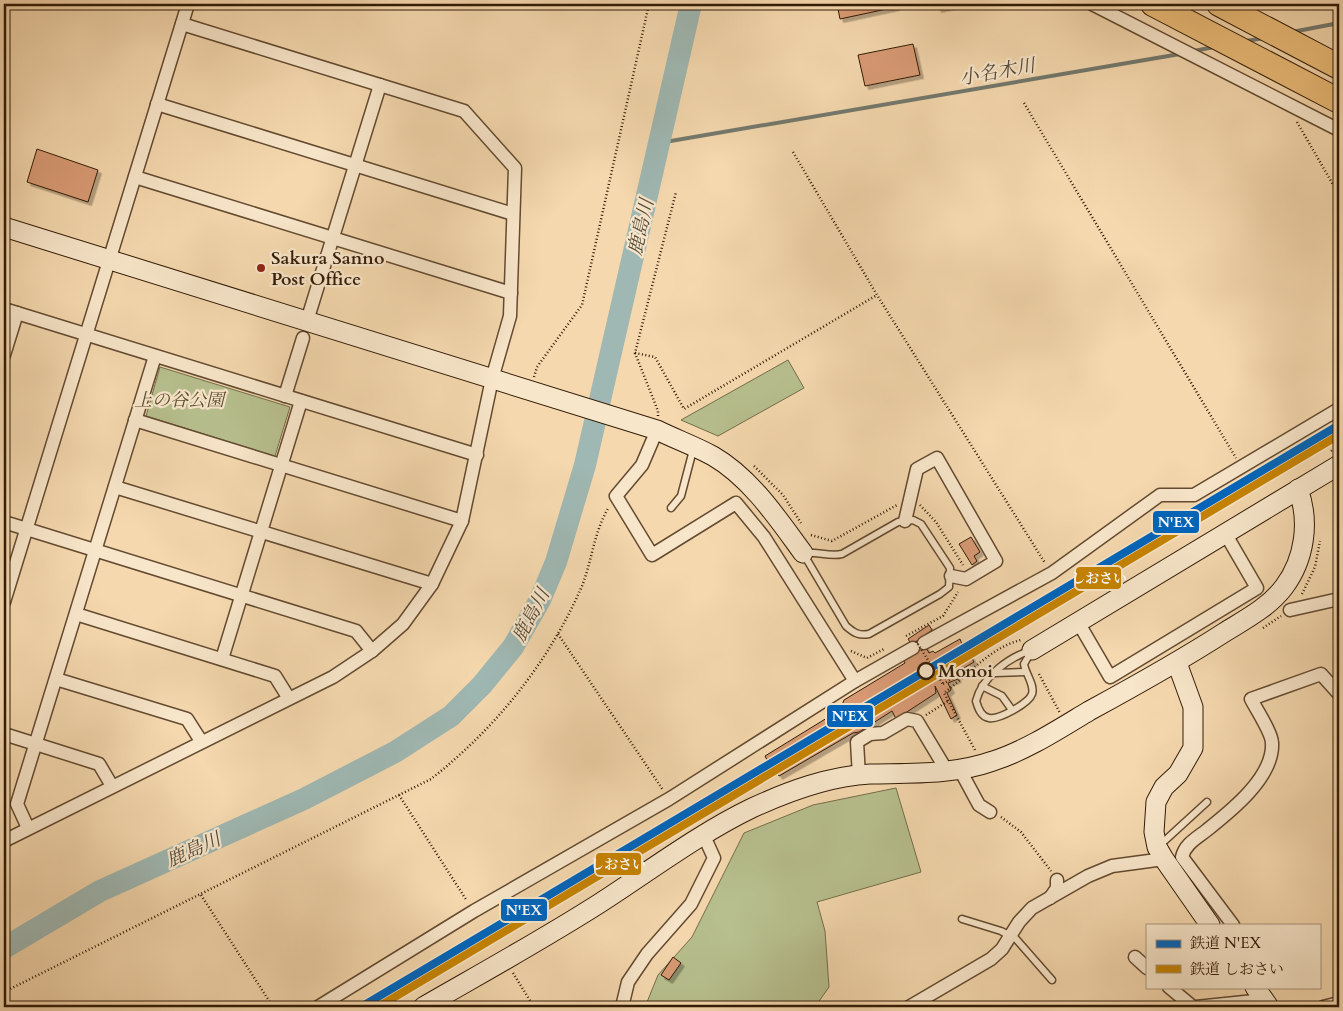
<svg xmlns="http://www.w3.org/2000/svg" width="1343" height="1011" viewBox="0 0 1343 1011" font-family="Cardo,'Noto Serif JP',serif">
<defs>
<filter id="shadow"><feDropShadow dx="3.5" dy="3.5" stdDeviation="0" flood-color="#0004"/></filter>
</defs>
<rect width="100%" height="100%" fill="#f5d8ae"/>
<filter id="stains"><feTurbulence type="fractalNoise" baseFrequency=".004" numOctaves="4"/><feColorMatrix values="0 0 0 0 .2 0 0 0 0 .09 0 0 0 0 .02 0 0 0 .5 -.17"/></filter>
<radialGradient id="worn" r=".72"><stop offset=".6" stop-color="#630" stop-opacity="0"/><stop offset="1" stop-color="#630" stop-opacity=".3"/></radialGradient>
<!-- green -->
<g fill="#b7bf8e" stroke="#746d4a">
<polygon points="788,360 804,388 718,436 681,420"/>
<polygon points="160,367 290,407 275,456 146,416"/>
<polygon points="896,788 921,872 817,902 825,931 829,987 815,1007 645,1007 658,975 692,937 744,833 813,805"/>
</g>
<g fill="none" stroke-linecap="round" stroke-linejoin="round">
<!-- stream -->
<g stroke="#73796e" stroke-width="4">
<polyline points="1292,32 1339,23"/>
<polyline points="1246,41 1264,38"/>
<polyline points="1194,51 1214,47"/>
<polyline points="659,143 1180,54"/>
</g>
<!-- river -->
<polyline stroke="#9fb8b3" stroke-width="22" points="4,948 100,891 304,799 395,752 451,716 482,685 513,647 540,600 556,562 585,465 691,4"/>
</g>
<!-- building -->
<g fill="#d99b75" stroke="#321b06" filter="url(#shadow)">
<polygon points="837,4 896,4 896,7 840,19"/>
<polygon points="936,4 960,4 938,9"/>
<polygon points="913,44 920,75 865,86 858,55"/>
<polygon points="37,149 98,170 88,202 27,182"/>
<polygon points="971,537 980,552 974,556 977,561 972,565 959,544"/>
<polygon points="929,625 932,630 921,638 929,653 933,651 935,653 960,639 963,647 939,660 945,670 970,655 974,662 945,679 956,674 958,679 948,683 951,690 947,693 957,715 951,719 935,686 936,693 896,719 892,711 859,732 853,733 779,776 775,770 888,704 882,694 768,762 765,756 840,710 844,700 905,663 903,659 916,652 908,639"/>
<polygon points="673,957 681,963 669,980 661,975"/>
</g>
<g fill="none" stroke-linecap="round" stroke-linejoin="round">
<!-- lane casing -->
<g stroke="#634a30" stroke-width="9">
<g id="lane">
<polyline points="671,508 681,496 693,450"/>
<path d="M 913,520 L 921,524 L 950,568 L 949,587 L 940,594 L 869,634 C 859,636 854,633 846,626 L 803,553 C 817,551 829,557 842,554 L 898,522 Z"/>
<path d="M 1032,650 L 1024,664 C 1025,673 1035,685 1032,694 C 1029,703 999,720 989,718 C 981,717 978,708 976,701 C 982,677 1009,657 1032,650 Z"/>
<polyline points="995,673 1025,672"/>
<polyline points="982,686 1002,696 1012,710"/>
<polyline points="1160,845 1207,802"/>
<polyline points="962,919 1001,931 1016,939 1052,980"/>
</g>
</g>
<!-- street casing -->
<g stroke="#634a30" stroke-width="15">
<g id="street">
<polyline points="1092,4 1339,130"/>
<polyline points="157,104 513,214"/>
<polyline points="135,177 511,293"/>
<polyline points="4,309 477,455"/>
<polyline points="307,321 380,85"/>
<polyline points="4,355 17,313"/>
<polyline points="285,396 303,338"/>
<polyline points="135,420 462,521"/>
<polyline points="657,430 642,465 616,496 652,555 736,503 764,537 855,681"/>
<polyline points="115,487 432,584"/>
<polyline points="905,521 917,469 937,458 996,561 966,579 951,576"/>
<polyline points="4,522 356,631 372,651"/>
<polyline points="4,602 188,4"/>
<polyline points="1290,610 1339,599"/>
<polyline points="76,614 275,676 288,697"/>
<polyline points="1078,622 1110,677 1257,588 1225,533"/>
<polyline points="924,643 1052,573 1160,495 1194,495 1339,409"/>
<polyline points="222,659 301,401"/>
<polyline points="56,679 187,719 201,741"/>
<polyline points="4,734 99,764 112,786"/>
<polyline points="960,770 979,805 990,812"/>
<polyline points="859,776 857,742 870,734 883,733 907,719 917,721 947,771"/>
<polyline points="28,828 17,804 155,356"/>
<polyline points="4,841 333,677 372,651 403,624 432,584 462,521 492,379 510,316 515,168 464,111 182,24"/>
<polyline points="1050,898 1057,888 1057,880"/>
<path d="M 1233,925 L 1182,857 C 1185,844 1197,838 1207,830 C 1231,811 1274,777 1272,743 C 1272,733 1256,709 1251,699 L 1321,674 L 1339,694"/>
<polyline points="1135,957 1147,968"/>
<polyline points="1169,987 1193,1007"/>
<polyline points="318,1007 474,911 669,799 855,681 913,648"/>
<polyline points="622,1007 628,982 647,954 691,904 714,858 704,836"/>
<polyline points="909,1007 991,959 1002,949 1019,922 1032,908 1088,876 1112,866 1164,859"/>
<polyline points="1196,1007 1264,1000"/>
<polyline points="1323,1007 1339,1003"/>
</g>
</g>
<!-- secondary casing -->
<g stroke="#321b06" stroke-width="21">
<g id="secondary">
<path d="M 4,227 L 657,430 C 675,439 695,446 713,456 C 751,478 778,519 803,553"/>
<polyline points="1032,650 1339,465"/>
<polyline points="1177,663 1193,707 1193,748 1178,774 1164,787 1156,802 1154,832 1157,847 1164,859 1210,925"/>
<polyline points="1255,987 1269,1007"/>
<path d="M 423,1007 C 482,973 542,940 600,903 C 648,872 700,833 752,808 C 789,791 829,776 870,774 C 911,773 954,775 993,761 C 1027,750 1059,729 1089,711 C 1135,686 1180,661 1225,632 C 1246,619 1269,607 1284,587 C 1305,559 1310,521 1298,489"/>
</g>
</g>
<!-- highway casing -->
<g stroke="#321b06" stroke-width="26">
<g id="highway">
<polyline points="1153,4 1339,101"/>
<polyline points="1219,4 1339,67"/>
</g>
</g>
<!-- path -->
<g stroke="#321b06" stroke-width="2.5" stroke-dasharray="1 2.5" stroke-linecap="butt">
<polyline points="1024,103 1236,458"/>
<polyline points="1297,122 1339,195"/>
<polyline points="793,152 877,295 1045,563"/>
<polyline points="635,353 655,357 684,409 877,295"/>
<polyline points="534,377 537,367 582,305 649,4"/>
<polyline points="658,416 658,411 635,353 676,192"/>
<polyline points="1331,451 1339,445"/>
<polyline points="754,466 783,495 801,523"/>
<polyline points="920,505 936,522 963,565"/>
<polyline points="811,535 832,541 897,505"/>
<polyline points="1302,594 1315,567 1320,541"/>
<polyline points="1263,628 1281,616"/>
<polyline points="558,634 663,790"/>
<polyline points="906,636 943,616 958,592"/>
<polyline points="851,651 867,658 884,649"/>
<polyline points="931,670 934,669"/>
<polyline points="1039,674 1060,713"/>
<polyline points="943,684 962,673 965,676"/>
<polyline points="926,715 948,701"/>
<path d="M 975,750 L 944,693 C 968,675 991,647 1021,640"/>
<polyline points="399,795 467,901"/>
<polyline points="1001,817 1021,832 1051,871"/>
<polyline points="201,895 273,1007"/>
<polyline points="513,973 534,1007"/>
<path d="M 4,992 L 431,779 C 496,728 549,662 582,586 C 592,561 594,531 609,507"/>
<polyline points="4,997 10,1007"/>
</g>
<!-- lane -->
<use href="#lane" stroke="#f8e6ca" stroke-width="6"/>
<!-- street -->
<use href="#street" stroke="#f8e6ca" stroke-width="12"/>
<!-- secondary -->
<use href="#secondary" stroke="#f8e6ca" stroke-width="19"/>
<!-- highway -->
<use href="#highway" stroke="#eabc77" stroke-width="24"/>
<!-- path-bridge -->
<polyline stroke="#321b06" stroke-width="2.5" stroke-dasharray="1 2.5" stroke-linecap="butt" points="916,641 943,684"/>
<!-- rail-1 casing -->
<g stroke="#f8e6ca" stroke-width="11">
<polyline id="rail-1" points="361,1007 1339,425"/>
</g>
<!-- rail-2 casing -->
<g stroke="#f8e6ca" stroke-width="11">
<polyline id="rail-2" points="378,1007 1339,435"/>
</g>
<!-- rail-1 -->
<use href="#rail-1" stroke="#0065bd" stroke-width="8"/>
<!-- rail-2 -->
<use href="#rail-2" stroke="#c68302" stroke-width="8"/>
</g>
<!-- markers -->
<circle fill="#8f2418" stroke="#f8e6ca" stroke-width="2" cx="261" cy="268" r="5"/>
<circle fill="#f8e6ca" stroke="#321b06" stroke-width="2.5" cx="926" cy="671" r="8"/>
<g text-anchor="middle" stroke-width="4.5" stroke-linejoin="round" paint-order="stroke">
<!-- poi labels -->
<g font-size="18" font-weight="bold" fill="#321b06" stroke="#f8e6ca" text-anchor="start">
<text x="271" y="264">Sakura Sanno<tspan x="271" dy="21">Post Office</tspan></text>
</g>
<!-- park labels -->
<g font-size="18" font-style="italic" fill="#5a4c2f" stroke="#f8e6ca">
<text x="179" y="406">上の谷公園</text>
</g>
<!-- stop labels -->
<g font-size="18" font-weight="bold" fill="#321b06" stroke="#f8e6ca" text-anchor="start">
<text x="938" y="677">Monoi</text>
</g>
<!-- water labels -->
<g font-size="19" font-style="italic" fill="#534a3a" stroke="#f8e6ca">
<text transform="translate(997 71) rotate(-10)" y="7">小名木川</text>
<text transform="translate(640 227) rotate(-77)" y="7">鹿島川</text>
<text transform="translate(530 615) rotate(-62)" y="7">鹿島川</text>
<text transform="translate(193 849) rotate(-24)" y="7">鹿島川</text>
</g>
</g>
<g stroke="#f8e6ca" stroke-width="2">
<rect x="1152" y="510" width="48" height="24" rx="5" fill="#0065bd"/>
<rect x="1075" y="566" width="47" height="24" rx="5" fill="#c68302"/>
<rect x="826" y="704" width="48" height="24" rx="5" fill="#0065bd"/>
<rect x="595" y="852" width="47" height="24" rx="5" fill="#c68302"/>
<rect x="500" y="898" width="48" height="24" rx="5" fill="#0065bd"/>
</g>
<g font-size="14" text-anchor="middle" font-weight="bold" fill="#fff">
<text x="1176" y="527">N'EX</text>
<text x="1099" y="583">しおさい</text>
<text x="850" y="721">N'EX</text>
<text x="618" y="869">しおさい</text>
<text x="524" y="915">N'EX</text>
</g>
<!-- margin -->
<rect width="1343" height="1011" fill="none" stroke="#f5d8ae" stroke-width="20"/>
<rect x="5" y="5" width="1333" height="1001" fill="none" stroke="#321b06" stroke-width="2.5"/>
<rect x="10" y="10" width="1323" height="991" fill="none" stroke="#321b06"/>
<!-- legend -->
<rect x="1146" y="924" width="175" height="65" fill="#f8e6ca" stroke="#a9957c"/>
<rect x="1156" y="940" width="25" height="8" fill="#0065bd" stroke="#a9957c"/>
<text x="1190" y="948" font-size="15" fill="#321b06">鉄道 N'EX</text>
<rect x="1156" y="965" width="25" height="8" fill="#c68302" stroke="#a9957c"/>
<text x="1190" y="974" font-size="15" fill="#321b06">鉄道 しおさい</text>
<rect width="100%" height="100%" filter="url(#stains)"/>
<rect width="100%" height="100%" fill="url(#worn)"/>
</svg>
